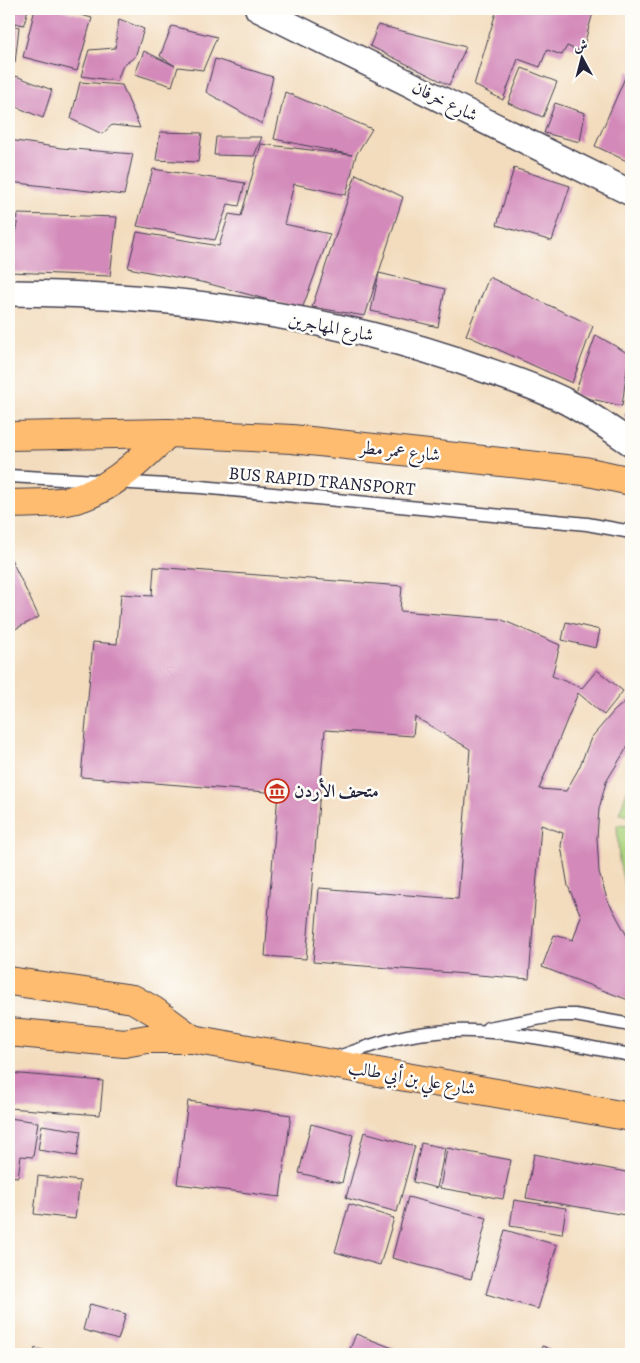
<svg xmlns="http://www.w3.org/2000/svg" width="640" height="1363" viewBox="0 0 640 1363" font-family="Alegreya,Amiri,serif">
<rect width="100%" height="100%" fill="#fdfcf7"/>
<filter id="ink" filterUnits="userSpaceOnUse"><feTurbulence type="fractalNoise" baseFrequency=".02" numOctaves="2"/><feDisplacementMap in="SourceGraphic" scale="10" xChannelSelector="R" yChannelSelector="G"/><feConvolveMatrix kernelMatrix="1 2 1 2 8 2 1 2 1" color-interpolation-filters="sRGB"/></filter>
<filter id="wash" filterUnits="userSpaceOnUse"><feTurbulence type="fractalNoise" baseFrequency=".0096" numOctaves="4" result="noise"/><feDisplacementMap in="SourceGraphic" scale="20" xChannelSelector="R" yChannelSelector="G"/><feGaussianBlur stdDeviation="1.12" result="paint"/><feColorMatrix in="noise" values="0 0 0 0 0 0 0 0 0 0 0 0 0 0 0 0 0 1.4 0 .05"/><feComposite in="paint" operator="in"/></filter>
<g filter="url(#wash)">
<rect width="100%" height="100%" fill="#f3dcbd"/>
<!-- green -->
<g fill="#acd47f" stroke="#677b5d">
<polygon points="631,780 631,816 619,814"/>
<polygon points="617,825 631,826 631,889 626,891 619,861"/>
</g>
<g id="blocks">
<!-- building -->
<g fill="#d389ba">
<polygon points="9,9 28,9 24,25 9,22"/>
<polygon points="35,9 59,9 92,18 77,71 23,57"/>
<polygon points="497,9 594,9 582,52 567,46 562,55 547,50 540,67 518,59 503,100 474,85"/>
<polygon points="119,19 144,29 135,57 123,65 117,81 81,76 89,50 115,48"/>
<polygon points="9,24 19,27 15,63 9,63"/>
<polygon points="378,25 466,47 449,85 370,46"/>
<polygon points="172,26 217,37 203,70 178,67 172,86 135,74 144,51 175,66 160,56"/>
<polygon points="215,59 273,77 262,124 206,92"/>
<polygon points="522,68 557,82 543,117 508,103"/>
<polygon points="628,71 631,72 631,163 595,146"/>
<polygon points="16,76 52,90 43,118 9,104 9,95"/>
<polygon points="80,82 122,85 140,128 112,125 102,134 71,119"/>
<polygon points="285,92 372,129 356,155 346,195 294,184 284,224 330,234 302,309 206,283 128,268 137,232 219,246 229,214 241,216 261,144 352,155 274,139"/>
<polygon points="555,103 585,113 580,142 544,133"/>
<polygon points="160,132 202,133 198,162 156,160"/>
<polygon points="216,137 262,137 254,156 214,155"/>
<polygon points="9,140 61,148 133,154 124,195 9,182"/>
<polygon points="514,168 570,186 552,241 497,225"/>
<polygon points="153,169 245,183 239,206 228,204 215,240 137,226"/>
<polygon points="356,174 403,197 365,316 312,307"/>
<polygon points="18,214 117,217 110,276 9,272 9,233 16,233"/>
<polygon points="379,273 445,289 438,327 371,311"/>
<polygon points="489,277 593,326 572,383 466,335"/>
<polygon points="596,335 629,354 622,406 574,395"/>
<polygon points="631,401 631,420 624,417"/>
<polygon points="11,559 39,617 9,632 9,560"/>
<polygon points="154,567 402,586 400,611 500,619 560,645 552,676 582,688 597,670 623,691 604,715 578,693 539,789 566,791 579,768 591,738 614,711 631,697 631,741 606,782 599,809 597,838 599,872 607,899 631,943 631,1001 542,967 554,935 573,940 581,916 568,886 561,846 563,833 541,825 529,979 313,962 319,888 458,899 470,749 415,717 413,736 325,730 306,959 265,956 278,793 81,777 93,642 117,644 121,594 152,596"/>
<polygon points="566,622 600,630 596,648 562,640"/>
<polygon points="9,1073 103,1081 100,1115 9,1108"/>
<polygon points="188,1101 291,1115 280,1197 177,1184"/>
<polygon points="9,1118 38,1122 33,1157 21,1156 18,1177 9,1176"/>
<polygon points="311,1124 353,1135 342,1183 299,1173"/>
<polygon points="42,1125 81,1131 77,1156 38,1150"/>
<polygon points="364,1132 415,1146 397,1212 346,1198"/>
<polygon points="421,1143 445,1148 437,1188 413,1182"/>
<polygon points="447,1148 511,1160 503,1199 440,1188"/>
<polygon points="534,1154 631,1173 631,1216 526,1198"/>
<polygon points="38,1176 80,1181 75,1219 34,1214"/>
<polygon points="408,1197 487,1218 471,1279 392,1258"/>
<polygon points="514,1200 566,1208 562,1234 510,1226"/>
<polygon points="349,1204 394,1218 380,1265 335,1252"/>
<polygon points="505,1230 557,1245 538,1309 486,1294"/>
<polygon points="90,1304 126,1314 118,1340 83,1330"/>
<polygon points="356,1334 408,1354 348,1354"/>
<polygon points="542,1346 565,1354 540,1354"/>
<polygon points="35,1348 56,1354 34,1354"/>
</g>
</g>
</g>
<g filter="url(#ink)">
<use href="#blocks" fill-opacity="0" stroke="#413e4e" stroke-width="1"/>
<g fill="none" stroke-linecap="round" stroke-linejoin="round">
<!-- lane casing -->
<g stroke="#413e4e" stroke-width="15">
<g id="lane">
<polyline points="9,476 201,487 587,524 631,532"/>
<polyline points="488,1028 558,1015 575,1015 631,1025"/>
<path d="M 335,1058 C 365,1048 395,1036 427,1033 C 495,1024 565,1044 631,1055"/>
</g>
</g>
<!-- street casing -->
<g stroke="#413e4e" stroke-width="28">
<g id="street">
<polyline points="258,9 631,193"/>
<path d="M 9,293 C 168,294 330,314 480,368 C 509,378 540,388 567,402 C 590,414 610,429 631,443"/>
</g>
</g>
<!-- primary casing -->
<g stroke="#413e4e" stroke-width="30">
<g id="primary">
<polyline points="9,436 168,433 292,439 584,471 631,481"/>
<path d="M 9,504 C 28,503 48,504 67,501 C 108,494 139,461 168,433"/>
<polyline points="9,981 133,999 154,1011 192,1039"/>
<polyline points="9,1032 124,1043 147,1039 192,1039 631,1117"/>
</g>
</g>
<!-- lane -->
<use href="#lane" stroke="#fff" stroke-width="12"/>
<!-- street -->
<use href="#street" stroke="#fff" stroke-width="25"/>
<!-- primary -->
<use href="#primary" stroke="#febc70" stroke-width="28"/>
</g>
</g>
<!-- icons -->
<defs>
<g id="museum-ring" transform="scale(1.25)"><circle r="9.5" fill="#fdfcf7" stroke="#c8321e" stroke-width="1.5"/><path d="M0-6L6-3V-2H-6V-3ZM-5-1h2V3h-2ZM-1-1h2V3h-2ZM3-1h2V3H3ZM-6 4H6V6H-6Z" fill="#c8321e"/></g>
</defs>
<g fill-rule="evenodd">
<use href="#museum-ring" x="277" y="791"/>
</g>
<g text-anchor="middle" stroke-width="5" stroke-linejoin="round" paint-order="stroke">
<!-- street labels -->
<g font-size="18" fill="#22223b" stroke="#fdfcf7">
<text transform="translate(445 101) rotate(26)" y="6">شارع خرفان</text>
<text transform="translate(331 327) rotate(11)" y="6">شارع المهاجرين</text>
<text transform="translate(400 451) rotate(6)" y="6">شارع عمر مطر</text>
<text transform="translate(322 481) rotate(5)" y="6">BUS RAPID TRANSPORT</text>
<text transform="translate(412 1078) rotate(10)" y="6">شارع علي بن أبي طالب</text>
</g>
<!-- poi labels -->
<g font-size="18" font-weight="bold" fill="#22223b" stroke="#fdfcf7" text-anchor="start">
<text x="294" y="797">متحف الأردن</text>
</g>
</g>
<!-- margin -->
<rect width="640" height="1363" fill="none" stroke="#fdfcf7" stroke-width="30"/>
<!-- north arrow -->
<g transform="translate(582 58) rotate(353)" stroke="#fdfcf7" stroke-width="4" paint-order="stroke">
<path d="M0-4L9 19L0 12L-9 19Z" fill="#22223b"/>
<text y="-8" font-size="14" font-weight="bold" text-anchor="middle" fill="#22223b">ش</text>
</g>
</svg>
